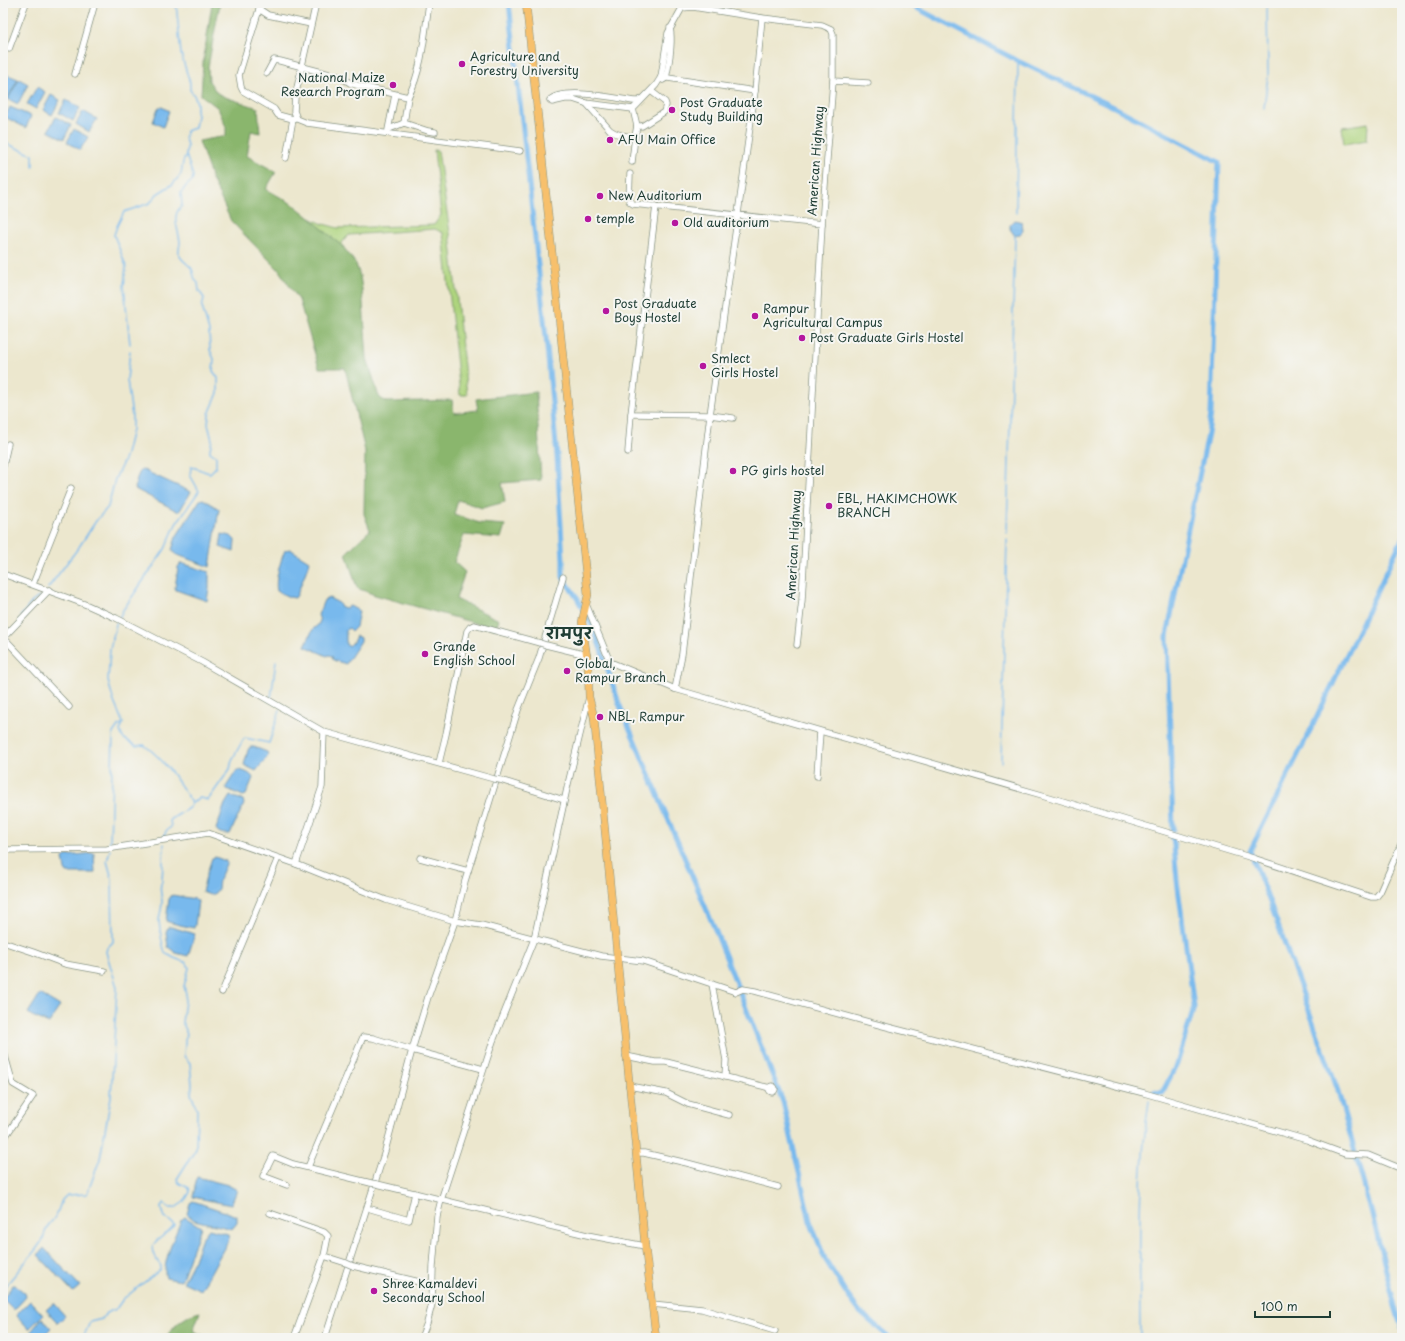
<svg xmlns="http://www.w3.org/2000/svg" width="1405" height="1341" viewBox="0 0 1405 1341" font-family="'Playpen Sans','Playpen Sans Deva',sans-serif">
<rect width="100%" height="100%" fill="#f6f6f2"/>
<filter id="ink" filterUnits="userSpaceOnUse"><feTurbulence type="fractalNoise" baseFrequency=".025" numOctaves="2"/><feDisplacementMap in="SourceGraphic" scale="8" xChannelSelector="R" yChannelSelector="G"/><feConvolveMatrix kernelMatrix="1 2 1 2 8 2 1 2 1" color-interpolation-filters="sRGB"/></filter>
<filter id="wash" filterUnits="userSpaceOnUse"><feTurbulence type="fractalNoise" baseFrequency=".012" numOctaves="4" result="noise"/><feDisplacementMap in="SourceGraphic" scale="16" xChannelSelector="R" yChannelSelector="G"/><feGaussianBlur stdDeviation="0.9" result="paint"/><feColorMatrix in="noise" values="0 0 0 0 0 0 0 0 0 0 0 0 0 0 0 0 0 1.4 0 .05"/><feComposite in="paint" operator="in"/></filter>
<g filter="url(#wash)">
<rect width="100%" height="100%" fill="#ece7ce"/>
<!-- green -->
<g fill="#aed47e" stroke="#668859">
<polygon points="1368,123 1367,140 1344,144 1342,127"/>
<polygon points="434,150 438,151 450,233 467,395 460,395 443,233 435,229 349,235 345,239 342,243 344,248 310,218 323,224 338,228 434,225 441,215"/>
</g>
<!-- forest -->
<g fill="#8ab66d" stroke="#547a50">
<polygon points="212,3 220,3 208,67 209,81 217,93 225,97 258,108 260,133 251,131 247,156 276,172 266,189 294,205 310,218 344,248 356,264 360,276 362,289 367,358 378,394 380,398 387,402 452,400 454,413 478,410 476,399 536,392 541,480 502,483 505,502 482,508 458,500 454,514 479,523 505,525 501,538 464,535 454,562 465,572 456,599 499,620 496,629 375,595 357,588 346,553 370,530 364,514 365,451 345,368 319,368 299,300 278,269 231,221 212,179 199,141 226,136 226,127 218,108 201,95 203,63"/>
<path d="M 200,1312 L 193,1331 L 208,1337 L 207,1338 L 166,1338 L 166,1337 C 174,1325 186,1315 200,1312 Z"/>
</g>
<!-- water -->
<g fill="#78b9ed" stroke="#4c7b90">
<polygon points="8,75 18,79 7,100 3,98 3,85"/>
<polygon points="19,79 28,84 18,104 8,99"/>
<polygon points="37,87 45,92 36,109 27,104"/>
<polygon points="51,95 60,100 52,115 43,110"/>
<polygon points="66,100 80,108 73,121 59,113"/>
<polygon points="10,107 31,116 26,128 5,117"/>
<polygon points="162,107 169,111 163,127 153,122 158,108"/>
<polygon points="83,111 97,119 89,132 76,124"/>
<polygon points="56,117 71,125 64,139 48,131"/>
<polygon points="74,129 88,137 80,150 67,142"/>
<polygon points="1015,220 1022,222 1023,231 1019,235 1015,236 1010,229 1010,225"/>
<polygon points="141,469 191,492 179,512 135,489 137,478"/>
<polygon points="203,499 219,509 210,567 175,554 172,550 176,537 200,500"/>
<polygon points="222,534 231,536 235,540 234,552 220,547"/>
<path d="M 290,549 L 309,561 L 308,566 L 297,595 L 295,598 L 289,597 L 277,591 C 274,581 281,560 285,550 Z"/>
<polygon points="181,563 209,572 209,588 207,601 176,590 175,588 178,567"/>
<polygon points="329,598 339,603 340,606 345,608 350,606 359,611 356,627 352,631 349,628 346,630 346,645 349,646 353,642 356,636 361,638 361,641 346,664 333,660 332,656 329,655 327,656 305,646 313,629 318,625 320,621 318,615 324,600"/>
<polygon points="250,747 254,747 267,752 268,756 256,771 244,765 248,750"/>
<path d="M 237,770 C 242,770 251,773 253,778 L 246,795 L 243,796 L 227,789 L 226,787 Z"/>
<path d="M 230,796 L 243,800 L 244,804 L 230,834 C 224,834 219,834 216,829 L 225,804 Z"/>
<polygon points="94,853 95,873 67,873 65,870 63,858 65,856"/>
<polygon points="215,857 226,861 226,864 219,880 218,889 214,894 210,895 202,892 206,876 212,858"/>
<path d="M 172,895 L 195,899 L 198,901 L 195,925 L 194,928 C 188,927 170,923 166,921 L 169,899 Z"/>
<polygon points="168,927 171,927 195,934 188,956 176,953 168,947 166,932"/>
<polygon points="40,994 60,1006 49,1023 32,1016 28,1013"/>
<polygon points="197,1177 228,1185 237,1190 231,1205 193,1197"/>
<polygon points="193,1201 237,1216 237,1223 232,1229 194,1220 187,1214 190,1203"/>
<path d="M 185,1217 L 201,1227 L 181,1281 L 166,1278 C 161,1264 176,1234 181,1220 Z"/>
<polygon points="209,1229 228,1234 229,1239 201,1290 183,1282 193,1263 202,1238"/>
<polygon points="44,1248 80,1286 73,1292 38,1255"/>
<polygon points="13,1285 15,1285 25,1293 26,1297 14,1310 3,1299 4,1297"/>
<polygon points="30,1301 43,1315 29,1329 16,1315"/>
<polygon points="54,1303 65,1316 58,1323 46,1310"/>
<polygon points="42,1318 51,1328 41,1338 32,1338 29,1334"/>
</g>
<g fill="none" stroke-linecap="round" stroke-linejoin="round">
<!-- stream -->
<g stroke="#78b9ed" stroke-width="1.5">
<polyline points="1264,108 1268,76 1267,3"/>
<polyline points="3,142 33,155 33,167"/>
<polyline points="1016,213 1018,61"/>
<polyline points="130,344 124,286 126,266 114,235 117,226 124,212 150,203 157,194 173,184 181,174 183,162 186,155"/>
<polyline points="1007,533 1015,236"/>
<polyline points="48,588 79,547 96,521 108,507 115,479 125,458 132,430 132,416 127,380 130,351"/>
<polyline points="21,616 32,602 40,596"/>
<polyline points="271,698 276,661"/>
<polyline points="1001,762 1007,540"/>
<polyline points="192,802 200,798 208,800 230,769 232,760 243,740 245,738 269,743 280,710"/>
<path d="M 164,837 L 166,831 L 171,827 L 170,820 L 190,807 L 192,803 C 177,780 166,761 144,745 L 136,746 L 123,738 L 120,731 L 123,723 L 114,702 L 108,681 L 110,649 L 116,624 L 123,610 L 165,549 L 176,524 L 199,491 L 190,475 L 191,467 C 199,468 203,472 210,473 L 216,467 L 216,456 L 210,452 L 210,449 L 212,440 L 208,424 L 209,414 L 218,393 L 218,378 L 213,371 L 214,359 L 210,350 L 209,331 L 202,307 L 204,298 L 199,291 L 198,283 C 193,279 194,274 192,269 C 189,264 181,261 179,254 C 178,251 180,246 180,242 C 179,230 170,215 182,206 L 181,193 L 186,186 L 192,181 L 193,176 L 186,155 L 187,146 L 185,137 L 186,131 L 195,128 L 197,115 L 196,111 C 199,104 195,95 190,90 L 190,83 L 181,54 L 176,3"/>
<polyline points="110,846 113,733 118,726 122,724"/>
<polyline points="3,1289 37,1248 42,1241 47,1227 56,1216 62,1200 67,1195 87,1194 100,1159 111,1097 117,987 106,952 107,948 113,942 112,879 107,861 110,850"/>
<path d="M 83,1338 L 90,1322 L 102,1319 L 106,1313 L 116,1309 L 123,1299 L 160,1270 L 161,1266 C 140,1239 162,1243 174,1225 C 166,1216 162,1219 161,1206 L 164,1203 L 169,1208 L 175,1208 L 184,1202 L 190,1192 L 189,1188 L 179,1183 L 177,1179 L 196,1149 L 197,1109 L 191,1094 L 192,1085 L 190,1063 L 184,1056 L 186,1030 L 182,1022 L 186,994 L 184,986 L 189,968 L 187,963 L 174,958 L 165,953 C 162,943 160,932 159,921 C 159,916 162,909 162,902 C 162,894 158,888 162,881 L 164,844"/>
<path d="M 1140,1338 C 1140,1259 1137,1179 1149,1101"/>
</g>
<!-- canal -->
<g stroke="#78b9ed" stroke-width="5">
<polyline points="509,3 546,337 557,456 563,560 563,577 577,598 595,632 620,706 716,932 783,1102 810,1221 825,1259 848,1296 860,1312 890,1338"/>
<polyline points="907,3 1018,61 1116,108 1219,162 1211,413 1208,434 1184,548 1167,636 1173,830"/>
<polyline points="1402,539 1312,727 1250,851 1269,900 1338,1091 1372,1214 1394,1303 1402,1328"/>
<polyline points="1154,1092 1162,1093 1177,1064 1194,1007 1177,880 1173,836"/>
</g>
</g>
</g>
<g filter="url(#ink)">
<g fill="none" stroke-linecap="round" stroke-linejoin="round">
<!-- minor casing -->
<g stroke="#869281" stroke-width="7">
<g id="minor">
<polyline points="261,3 239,75 241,87 243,91 274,109 278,115 293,119"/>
<polyline points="316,3 295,97 294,111 297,119 307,123 520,151"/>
<polyline points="259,9 268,15 311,24"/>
<polyline points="9,49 26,3"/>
<path d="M 267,73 L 274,60 L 280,61 L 341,77 L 350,83 L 360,86 L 408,97 C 422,72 425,32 429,3"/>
<polyline points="75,74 95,3"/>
<polyline points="661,77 755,91"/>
<path d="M 663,80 L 666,78 C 669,64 673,42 670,28"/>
<polyline points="833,81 868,83"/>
<path d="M 550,100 C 563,87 616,98 634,101 L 640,101 L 641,99"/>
<polyline points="552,102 565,99 573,99 585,103 633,109 656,85 661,77 668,33 682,8 693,7 762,18 822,25 831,29 833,34 833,81 822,224 802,600 797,645"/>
<path d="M 586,103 L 610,130 C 618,136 626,136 635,137 L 637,126 L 633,109"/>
<polyline points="404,123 408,97"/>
<polyline points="637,126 642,126 664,112 666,105 665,102 651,91"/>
<polyline points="389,129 404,123 428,131 435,132"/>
<polyline points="388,130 395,95"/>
<polyline points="286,158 293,119 295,119"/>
<polyline points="632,162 635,137"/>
<polyline points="630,174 629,201 633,204 822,224"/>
<polyline points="631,414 710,415 733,418"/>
<polyline points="628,452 631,414 656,206"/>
<polyline points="3,466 8,444"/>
<polyline points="3,574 87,605 116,618 202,662 324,732 494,779"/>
<polyline points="33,584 71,488"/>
<polyline points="586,604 610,662"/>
<polyline points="3,637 69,707"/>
<polyline points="3,638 49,590"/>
<polyline points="546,645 587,655"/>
<polyline points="588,664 607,661 610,662 675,689 1049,797 1256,859 1371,897 1376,897 1380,892 1402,842"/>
<polyline points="675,689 682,654 710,415 755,91 762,18"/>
<polyline points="439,763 446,734 467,631 470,627 474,625 540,643"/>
<polyline points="817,776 820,732"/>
<polyline points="500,780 564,800"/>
<polyline points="3,850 107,849 208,833 296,864 386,900 455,921 481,925 601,956 643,961 736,992 743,989 755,991 872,1023 1144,1093 1307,1140 1345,1154 1368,1155 1402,1169"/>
<polyline points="420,858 468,871"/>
<polyline points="296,864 322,787 324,732"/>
<polyline points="3,942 33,952 65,964 104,971"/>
<polyline points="712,984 726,1060 725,1077"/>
<polyline points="222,992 278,858"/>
<polyline points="3,1049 13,1084 33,1096 3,1140"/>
<polyline points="626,1056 655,1062 666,1062 770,1088"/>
<polyline points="629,1086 666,1093 688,1104 729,1115"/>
<circle cx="772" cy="1089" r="3"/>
<polyline points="636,1153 644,1153 687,1163 778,1187"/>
<polyline points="308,1167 363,1037 373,1038 412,1050 483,1069"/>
<polyline points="377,1184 587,1235 645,1246"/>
<polyline points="287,1185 263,1176 273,1156 293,1164 371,1183"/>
<polyline points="371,1209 409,1220 415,1193"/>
<polyline points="270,1213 324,1232 328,1236 324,1256"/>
<polyline points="353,1266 432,1285"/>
<polyline points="652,1304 702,1309 775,1331"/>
<polyline points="294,1338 324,1256 346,1263"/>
<polyline points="325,1338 385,1151 412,1050 428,997 455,921 465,881 497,778 518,710 539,658 563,577"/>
<polyline points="421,1338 427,1323 432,1304 433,1267 437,1216 441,1200 493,1041 534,939 568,784 589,697"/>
</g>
</g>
<!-- major casing -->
<g stroke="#869281" stroke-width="8">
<polyline id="major" points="526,3 588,595 582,622 588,664 589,697 594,717 645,1246 656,1338"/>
</g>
<!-- minor -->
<use href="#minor" stroke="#fff" stroke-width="5.5"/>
<!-- major -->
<use href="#major" stroke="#f7c06c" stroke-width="7"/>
<!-- minor-bridge casing -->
<g stroke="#869281" stroke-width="7" stroke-linecap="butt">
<g id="minor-bridge">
<polyline points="540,643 546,645"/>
<polyline points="494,779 500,780"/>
<polyline points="371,1183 377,1184"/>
<polyline points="346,1263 353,1266"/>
</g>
</g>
<!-- minor-bridge -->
<use href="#minor-bridge" stroke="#fff" stroke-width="5.5"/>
</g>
</g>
<!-- markers -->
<g fill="#b5179e" stroke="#f6f6f2" stroke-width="1.5">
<circle cx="462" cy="64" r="4"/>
<circle cx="393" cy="85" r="4"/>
<circle cx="672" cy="110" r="4"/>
<circle cx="610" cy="140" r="4"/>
<circle cx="600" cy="196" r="4"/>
<circle cx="588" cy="219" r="4"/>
<circle cx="675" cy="223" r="4"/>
<circle cx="606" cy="311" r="4"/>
<circle cx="755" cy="316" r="4"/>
<circle cx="802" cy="338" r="4"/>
<circle cx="703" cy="366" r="4"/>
<circle cx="733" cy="471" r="4"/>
<circle cx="829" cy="506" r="4"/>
<circle cx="425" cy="654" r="4"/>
<circle cx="567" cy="671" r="4"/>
<circle cx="600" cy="717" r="4"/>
<circle cx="374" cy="1291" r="4"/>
</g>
<g text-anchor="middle" stroke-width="4" stroke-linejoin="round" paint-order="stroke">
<!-- poi labels -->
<g font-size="12" fill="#1f3d34" stroke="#f6f6f2" text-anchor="start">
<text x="470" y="61">Agriculture and<tspan x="470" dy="14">Forestry University</tspan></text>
<text x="385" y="82" text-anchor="end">National Maize<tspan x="385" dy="14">Research Program</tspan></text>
<text x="680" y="107">Post Graduate<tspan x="680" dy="14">Study Building</tspan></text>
<text x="618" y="144">AFU Main Office</text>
<text x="608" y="200">New Auditorium</text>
<text x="596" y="223">temple</text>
<text x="683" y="227">Old auditorium</text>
<text x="614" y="308">Post Graduate<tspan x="614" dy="14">Boys Hostel</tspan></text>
<text x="763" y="313">Rampur<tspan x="763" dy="14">Agricultural Campus</tspan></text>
<text x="810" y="342">Post Graduate Girls Hostel</text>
<text x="711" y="363">Smlect<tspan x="711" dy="14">Girls Hostel</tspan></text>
<text x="741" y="475">PG girls hostel</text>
<text x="837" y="503">EBL, HAKIMCHOWK<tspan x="837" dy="14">BRANCH</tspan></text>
<text x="433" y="651">Grande<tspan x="433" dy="14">English School</tspan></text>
<text x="575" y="668">Global,<tspan x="575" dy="14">Rampur Branch</tspan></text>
<text x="608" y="721">NBL, Rampur</text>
<text x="382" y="1288">Shree Kamaldevi<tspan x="382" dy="14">Secondary School</tspan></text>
</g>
<!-- street labels -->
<g font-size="12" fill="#1f3d34" stroke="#f6f6f2">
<text transform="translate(816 161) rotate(-86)" y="4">American Highway</text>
<text transform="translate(794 545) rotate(-87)" y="4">American Highway</text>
</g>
<!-- district labels -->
<g font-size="16" font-weight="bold" fill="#1f3d34" stroke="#f6f6f2">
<text x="569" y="639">रामपुर</text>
</g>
</g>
<!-- margin -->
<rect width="1405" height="1341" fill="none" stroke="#f6f6f2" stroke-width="16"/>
<!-- scale -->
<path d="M1255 1311v6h75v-6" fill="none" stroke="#1f3d34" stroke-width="2"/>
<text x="1261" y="1311" font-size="12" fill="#1f3d34" stroke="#f6f6f2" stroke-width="3" paint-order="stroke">100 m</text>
</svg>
